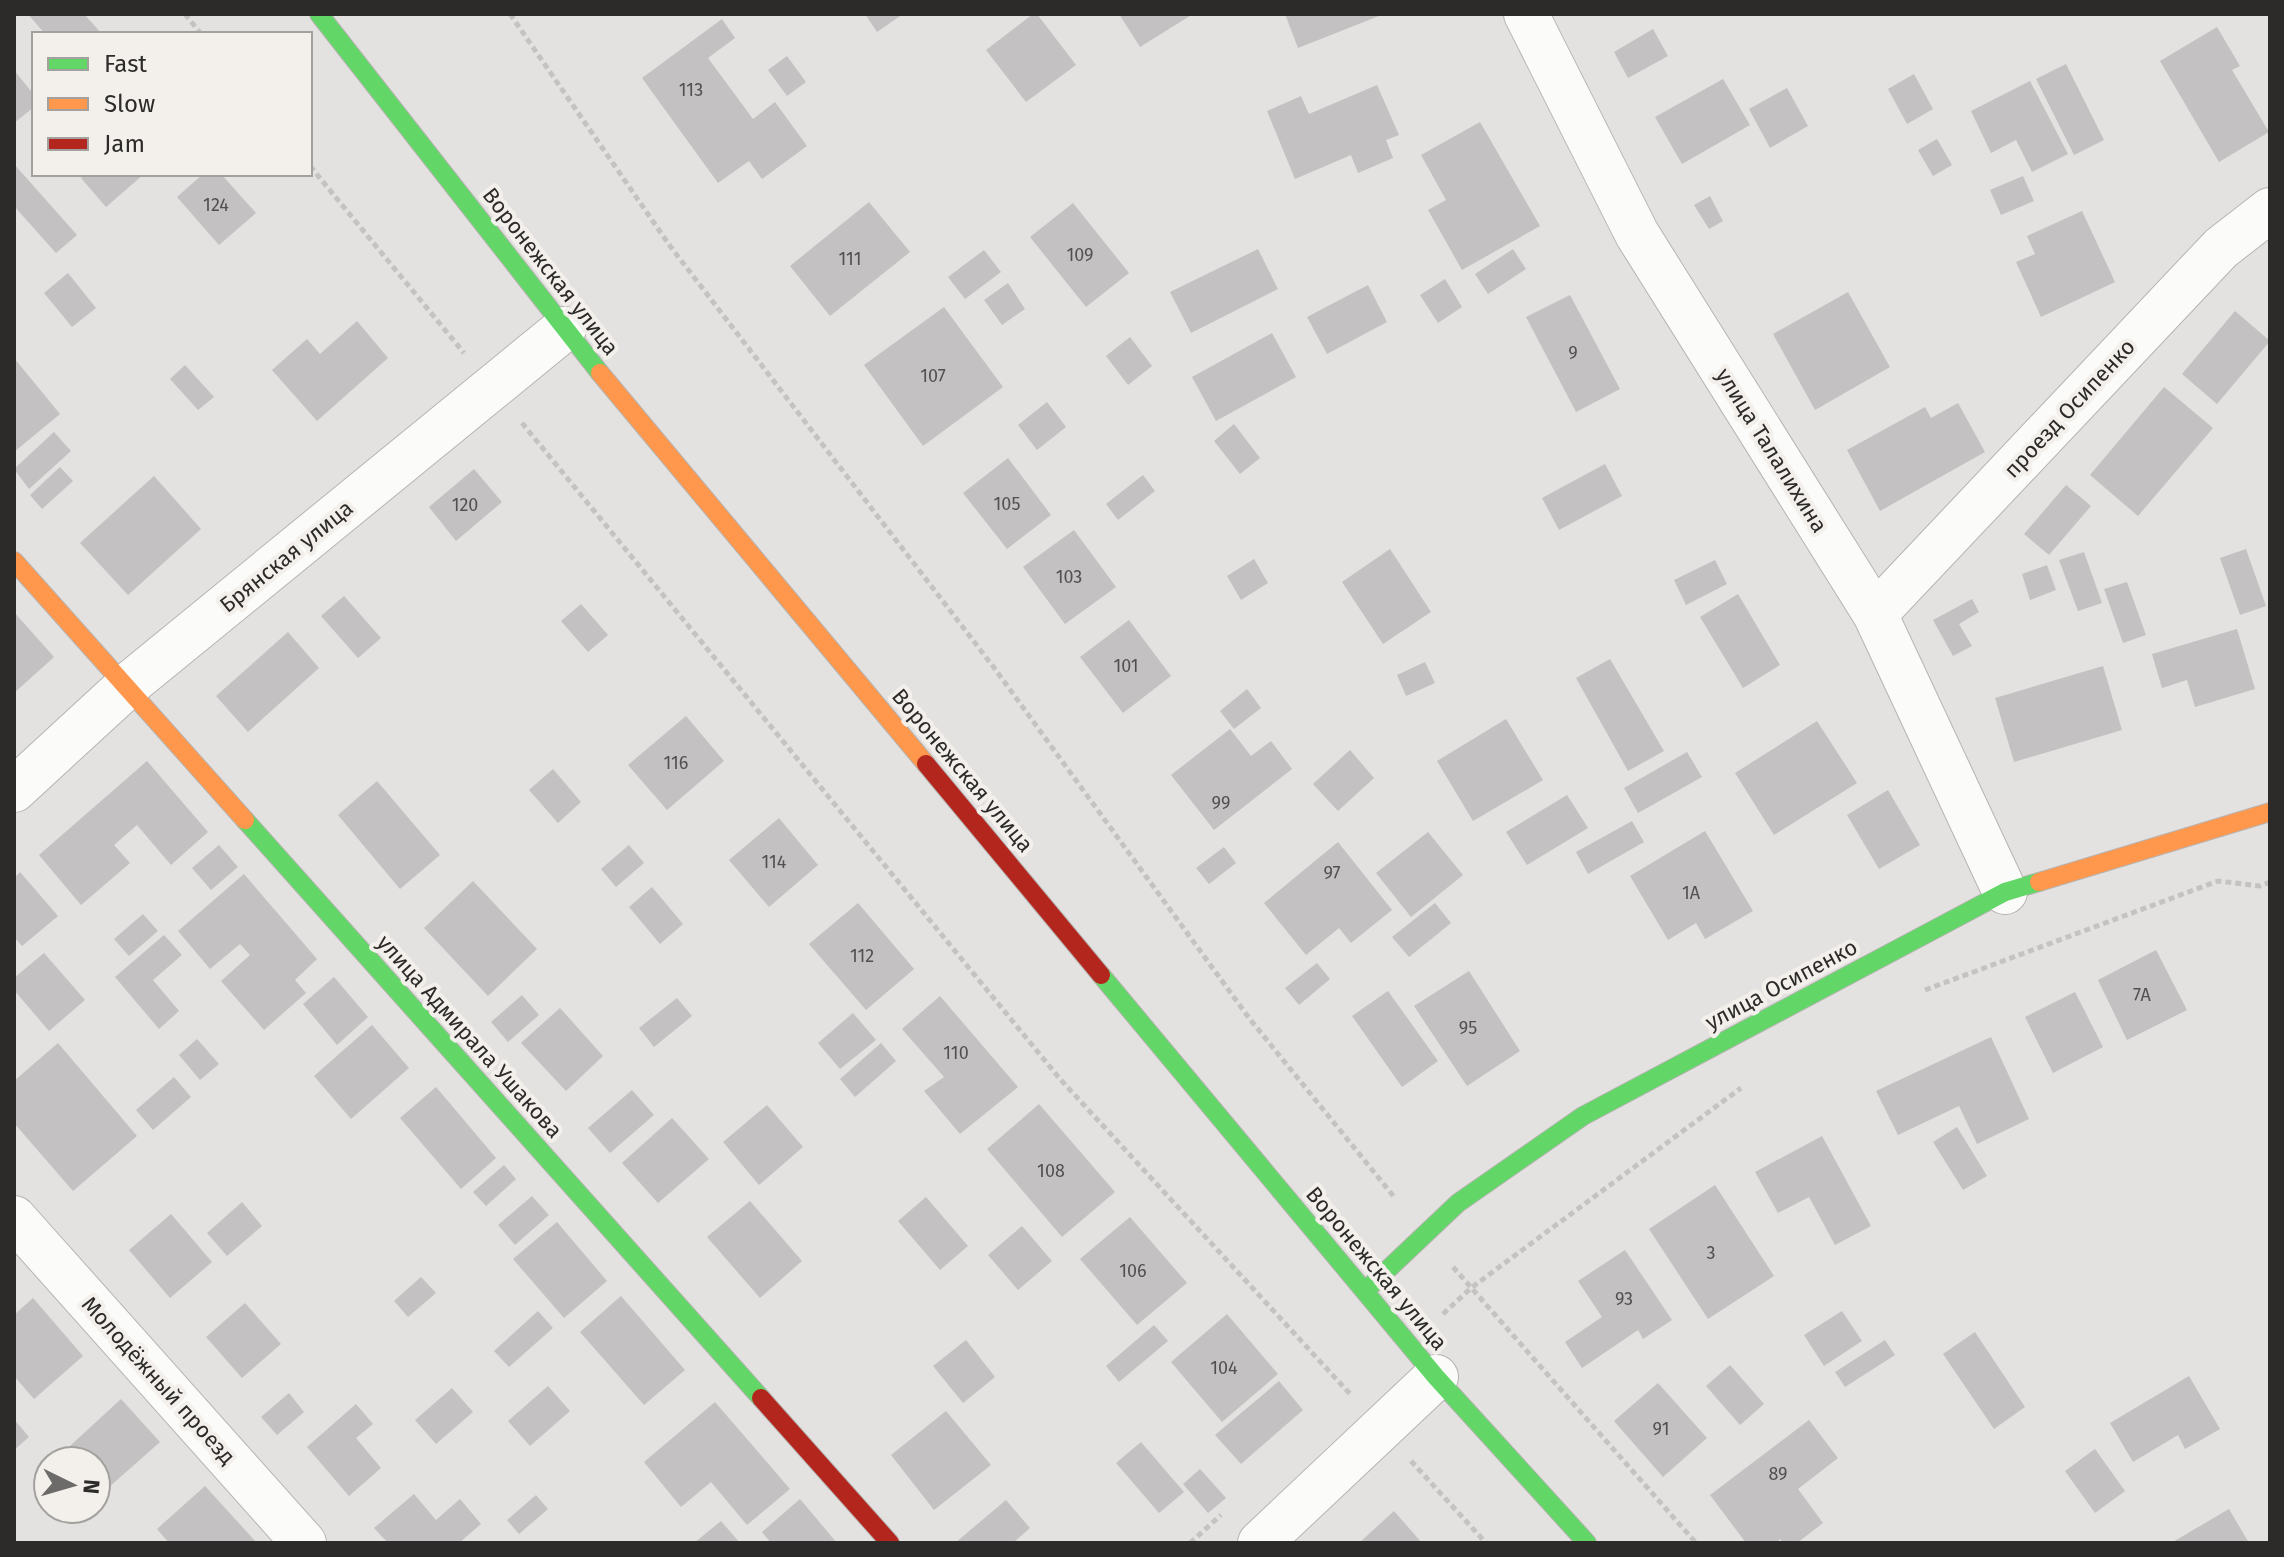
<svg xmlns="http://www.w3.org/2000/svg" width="2284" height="1557" viewBox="0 0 2284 1557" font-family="'Fira Sans',sans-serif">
<rect width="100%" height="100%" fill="#e4e2e0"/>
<!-- building -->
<g fill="#c3c1c1">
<polygon points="28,14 84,14 102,34 45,34"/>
<polygon points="865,14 903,14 877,32"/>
<polygon points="1033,14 1037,14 1076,65 1026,102 986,50"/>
<polygon points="1119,14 1193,14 1140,47"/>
<polygon points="1285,14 1384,14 1298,48"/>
<polygon points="722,19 735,38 708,58 753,119 775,102 807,146 762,179 749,161 718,183 642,78"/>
<polygon points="2217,27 2240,66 2232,70 2269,132 2219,162 2160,61"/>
<polygon points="1653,29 1668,56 1628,78 1614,52"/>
<polygon points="787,56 806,82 787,96 768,70"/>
<polygon points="2066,64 2104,140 2074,155 2036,79"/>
<polygon points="14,70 34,95 34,107 14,123"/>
<polygon points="1914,74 1933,109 1907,124 1888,89"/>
<polygon points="1723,79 1750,125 1682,164 1655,117"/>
<polygon points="2030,81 2068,154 2032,172 2016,140 1991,153 1971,111"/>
<polygon points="1377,85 1399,135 1386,140 1393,158 1358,173 1351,155 1295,179 1267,111 1301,96 1309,114"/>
<polygon points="1787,88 1808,126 1770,148 1749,109"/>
<polygon points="1480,122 1540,226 1462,270 1428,210 1446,200 1421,155"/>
<polygon points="1937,139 1952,165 1933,176 1918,150"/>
<polygon points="14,164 77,235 56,253 14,206"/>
<polygon points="85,174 144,174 106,207 81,178"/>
<polygon points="203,174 221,174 256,213 219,245 177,197"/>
<polygon points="2023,176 2034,201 2001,215 1990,190"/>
<polygon points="1710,196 1723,221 1709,229 1694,205"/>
<polygon points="869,202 910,252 830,316 790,266"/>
<polygon points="1073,203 1129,273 1086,307 1030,237"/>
<polygon points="2082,211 2115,282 2041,317 2016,262 2035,254 2027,236"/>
<polygon points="1258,249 1278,289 1191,333 1170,292"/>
<polygon points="1513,249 1526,269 1488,294 1475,274"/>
<polygon points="984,250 1001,272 965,299 948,277"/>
<polygon points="68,273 96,308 72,327 44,293"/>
<polygon points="1445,279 1462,307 1438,323 1420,295"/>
<polygon points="1008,283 1025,309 1002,325 984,300"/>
<polygon points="1368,285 1387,322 1327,354 1307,317"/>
<polygon points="1848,292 1890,367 1815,410 1773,334"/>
<polygon points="1570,295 1620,389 1576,412 1526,317"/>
<polygon points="944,307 1003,387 923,446 864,365"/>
<polygon points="2235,311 2270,341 2217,404 2182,374"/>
<polygon points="357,321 388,358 317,421 272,370 307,339 320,354"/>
<polygon points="1272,333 1296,377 1216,421 1192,377"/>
<polygon points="1130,337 1152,366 1128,385 1106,356"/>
<polygon points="14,358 60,414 14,452"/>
<polygon points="185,365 214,397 198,410 170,379"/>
<polygon points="2164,387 2213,428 2138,516 2090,475"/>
<polygon points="1047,402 1066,427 1037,450 1018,425"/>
<polygon points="1958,403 1985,452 1880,511 1847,450 1925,407 1931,418"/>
<polygon points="1234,424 1260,458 1240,474 1214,441"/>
<polygon points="54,432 71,451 29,489 14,469"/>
<polygon points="1008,458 1051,515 1007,549 963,493"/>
<polygon points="1605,464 1622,496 1559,530 1542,498"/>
<polygon points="60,467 73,481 42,509 30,495"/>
<polygon points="474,469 502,502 456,541 429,507"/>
<polygon points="1143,475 1155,491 1118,520 1106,504"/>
<polygon points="154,476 201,529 128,595 80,543"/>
<polygon points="2066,485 2091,506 2049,555 2024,534"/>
<polygon points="1074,530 1116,587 1065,624 1023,567"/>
<polygon points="1390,549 1431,612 1383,644 1342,582"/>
<polygon points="2246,549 2266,606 2240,615 2220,558"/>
<polygon points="2084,552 2102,603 2078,611 2059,560"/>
<polygon points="1254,559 1268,583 1241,600 1227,576"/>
<polygon points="1715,560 1727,584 1686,605 1674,580"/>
<polygon points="2047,565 2056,590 2030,600 2022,574"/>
<polygon points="2127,582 2146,635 2123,643 2104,589"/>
<polygon points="1738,594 1780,665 1743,688 1700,617"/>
<polygon points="344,596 381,638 358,658 321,616"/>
<polygon points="1972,599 1979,612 1959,624 1972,646 1953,656 1933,620"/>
<polygon points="581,604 608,635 588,652 561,621"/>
<polygon points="14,612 54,657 14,693"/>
<polygon points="1129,620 1171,676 1123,713 1080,657"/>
<polygon points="2237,629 2255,689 2195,707 2187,680 2162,688 2152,654"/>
<polygon points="288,632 319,668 248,732 216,696"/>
<polygon points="1610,659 1664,751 1628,771 1576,678"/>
<polygon points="1425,662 1435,683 1406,696 1397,675"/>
<polygon points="2103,666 2122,730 2014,762 1995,698"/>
<polygon points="1247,689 1261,708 1234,729 1220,711"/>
<polygon points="686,716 724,761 667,810 628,765"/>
<polygon points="1506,719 1543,780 1473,821 1437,761"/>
<polygon points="1817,721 1857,783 1774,835 1735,773"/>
<polygon points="1230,729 1251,756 1271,741 1292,769 1214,830 1171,775"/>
<polygon points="1350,750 1374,778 1338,811 1313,784"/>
<polygon points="1687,752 1702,777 1638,813 1624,788"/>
<polygon points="147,761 208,832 171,865 137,825 114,845 130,863 81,905 39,855"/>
<polygon points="553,769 581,802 558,823 529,790"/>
<polygon points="377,781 440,855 400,889 338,815"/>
<polygon points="1888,790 1920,845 1879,869 1847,815"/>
<polygon points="1567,795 1588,828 1527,865 1506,832"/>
<polygon points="779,818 818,865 769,907 729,860"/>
<polygon points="1632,821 1644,842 1588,874 1576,852"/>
<polygon points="1705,831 1753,911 1705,939 1696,923 1668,940 1630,876"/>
<polygon points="1428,832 1463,875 1411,917 1376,873"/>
<polygon points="1338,842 1392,910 1351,943 1339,928 1306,955 1264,903"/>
<polygon points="219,845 238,867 211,890 192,868"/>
<polygon points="629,845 644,863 616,887 601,869"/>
<polygon points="1224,847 1236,863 1209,884 1196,868"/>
<polygon points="20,872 58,916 22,946 14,937 14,878"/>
<polygon points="244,874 317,959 295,980 306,993 264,1030 221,981 250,955 240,944 210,969 178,931"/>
<polygon points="473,881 537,949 488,996 424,928"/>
<polygon points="652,887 683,924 660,944 629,907"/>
<polygon points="858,903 914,969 866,1010 809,944"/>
<polygon points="1435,903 1451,923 1409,957 1392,937"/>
<polygon points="143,914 158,931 129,956 114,939"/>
<polygon points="164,935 182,955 153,980 179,1011 159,1029 115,977"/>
<polygon points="2156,950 2187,1010 2127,1040 2098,980"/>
<polygon points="44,953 85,1000 49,1031 14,990 14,978"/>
<polygon points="1317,963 1330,979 1299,1005 1285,988"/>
<polygon points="1469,971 1520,1051 1467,1086 1414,1006"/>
<polygon points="334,977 368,1017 337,1045 303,1004"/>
<polygon points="1388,991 1438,1061 1402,1087 1352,1016"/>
<polygon points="2075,992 2103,1047 2053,1073 2025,1017"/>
<polygon points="522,995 539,1015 508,1042 491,1022"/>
<polygon points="940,996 1018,1087 960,1134 924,1091 944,1077 902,1029"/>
<polygon points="677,998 692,1016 654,1047 639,1028"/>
<polygon points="560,1008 603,1056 566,1091 521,1043"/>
<polygon points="853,1013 876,1040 840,1069 818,1043"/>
<polygon points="372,1025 409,1068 351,1119 314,1076"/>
<polygon points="1991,1037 2029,1119 1977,1144 1959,1106 1898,1135 1876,1091"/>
<polygon points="197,1039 219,1064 200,1080 179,1055"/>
<polygon points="58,1043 137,1136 73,1191 14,1123 14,1081"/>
<polygon points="881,1043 896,1061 855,1097 840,1079"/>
<polygon points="174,1077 191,1097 153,1130 136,1110"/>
<polygon points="436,1087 496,1158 461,1189 400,1118"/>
<polygon points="632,1090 654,1115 610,1153 588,1128"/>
<polygon points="1039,1104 1115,1192 1062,1237 987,1149"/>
<polygon points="767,1105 803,1147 759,1185 723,1142"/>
<polygon points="672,1118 709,1159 658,1203 622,1163"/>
<polygon points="1957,1127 1987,1176 1963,1190 1933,1142"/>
<polygon points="1822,1136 1871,1226 1835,1245 1809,1197 1778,1213 1755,1172"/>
<polygon points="504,1165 516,1179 486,1206 473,1192"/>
<polygon points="1715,1185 1774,1276 1708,1319 1649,1229"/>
<polygon points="532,1196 549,1215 515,1245 498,1225"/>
<polygon points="926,1197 968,1246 940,1270 898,1221"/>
<polygon points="750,1201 802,1261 760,1298 707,1237"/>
<polygon points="242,1202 262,1226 227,1256 207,1233"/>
<polygon points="171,1214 212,1262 170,1298 129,1250"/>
<polygon points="1130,1217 1187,1283 1137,1325 1080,1259"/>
<polygon points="557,1222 607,1281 564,1318 513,1259"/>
<polygon points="1022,1226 1052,1261 1018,1290 988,1255"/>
<polygon points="1625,1250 1672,1320 1643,1339 1638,1330 1582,1368 1565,1342 1602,1317 1578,1281"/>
<polygon points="421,1277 436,1293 408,1317 394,1301"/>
<polygon points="621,1296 685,1370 644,1405 580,1332"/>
<polygon points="33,1298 83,1356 34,1399 14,1376 14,1315"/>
<polygon points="245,1303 281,1344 242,1378 206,1337"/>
<polygon points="538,1311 553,1328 509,1367 494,1351"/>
<polygon points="1842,1311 1862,1341 1824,1366 1804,1335"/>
<polygon points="1227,1314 1278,1374 1222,1422 1171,1362"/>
<polygon points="1154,1325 1168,1341 1119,1382 1106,1366"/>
<polygon points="1975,1332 2025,1407 1994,1429 1943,1354"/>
<polygon points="966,1340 995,1377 963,1403 933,1366"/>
<polygon points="1885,1340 1895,1355 1845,1387 1835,1372"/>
<polygon points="1730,1365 1764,1404 1740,1425 1706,1386"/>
<polygon points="2189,1376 2220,1429 2185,1449 2178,1435 2133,1462 2110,1423"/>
<polygon points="1279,1381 1303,1410 1241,1464 1215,1435"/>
<polygon points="1658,1383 1707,1438 1663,1477 1614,1421"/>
<polygon points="548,1386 570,1411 530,1446 508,1421"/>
<polygon points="452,1388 473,1412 436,1444 415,1420"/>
<polygon points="289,1393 304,1412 277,1435 261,1417"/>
<polygon points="121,1399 160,1442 108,1488 96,1475 96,1461 84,1461 70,1446"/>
<polygon points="715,1402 790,1489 747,1525 711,1482 681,1507 644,1462"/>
<polygon points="356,1404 373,1424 356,1438 381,1468 349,1496 307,1447"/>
<polygon points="946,1411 991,1465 934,1510 891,1455"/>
<polygon points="14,1419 29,1437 14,1450"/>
<polygon points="1809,1420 1838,1458 1798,1489 1823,1523 1797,1543 1783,1543 1780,1539 1776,1543 1746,1543 1710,1495"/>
<polygon points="1141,1442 1184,1492 1159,1513 1116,1463"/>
<polygon points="2095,1449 2125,1491 2095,1513 2065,1471"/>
<polygon points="1200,1469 1226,1498 1208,1513 1183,1484"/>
<polygon points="205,1486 257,1543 169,1543 157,1529"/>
<polygon points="414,1494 436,1520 460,1499 481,1524 459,1543 388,1543 374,1528"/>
<polygon points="536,1495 548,1509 519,1534 507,1520"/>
<polygon points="800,1499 837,1543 771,1543 762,1532"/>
<polygon points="1006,1500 1030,1528 1013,1543 955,1543"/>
<polygon points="2229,1509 2249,1543 2171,1543"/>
<polygon points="1394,1511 1422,1543 1359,1543"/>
<polygon points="721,1521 740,1543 694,1543"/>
</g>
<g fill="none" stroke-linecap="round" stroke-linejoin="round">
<!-- street casing -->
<g stroke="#b6b4b2" stroke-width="46">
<g id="street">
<polyline points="1526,14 1637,234 1875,614 2005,892"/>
<polyline points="1875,614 2221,248 2270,210"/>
<polyline points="14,790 127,686 564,329"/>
<polyline points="14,1218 304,1543"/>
<polyline points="1260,1543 1436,1377"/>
</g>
</g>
<!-- fast casing -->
<g stroke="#b6b4b2" stroke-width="20">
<g id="fast">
<polyline points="319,14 600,373"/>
<polyline points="245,820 761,1398"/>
<polyline points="1101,975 1436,1377 1587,1543"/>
<polyline points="1365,1291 1458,1203 1583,1116 2005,892 2039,882"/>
</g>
</g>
<!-- slow casing -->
<g stroke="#b6b4b2" stroke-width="20">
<g id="slow">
<polyline points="600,373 926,764"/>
<polyline points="14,561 245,820"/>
<polyline points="2039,882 2270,812"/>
</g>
</g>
<!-- jam casing -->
<g stroke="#b6b4b2" stroke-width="20">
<g id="jam">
<polyline points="926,764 1101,975"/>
<polyline points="761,1398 890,1543"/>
</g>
</g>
<!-- path -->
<g stroke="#c4c3c3" stroke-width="5" stroke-dasharray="6 4" stroke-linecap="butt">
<polyline points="185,14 201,34"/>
<polyline points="510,14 670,246 995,669 1249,1018 1395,1198"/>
<polyline points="310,166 464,353"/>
<polyline points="522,423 1060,1079 1351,1395"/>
<polyline points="1925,990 2218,881 2260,886 2270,882"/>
<polyline points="1453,1267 1696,1543"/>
<polyline points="1443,1314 1471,1288 1741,1088"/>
<polyline points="1411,1461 1486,1543"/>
<polyline points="1190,1543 1221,1515"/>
</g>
<!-- street -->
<use href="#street" stroke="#fbfbfa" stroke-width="44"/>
<!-- fast -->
<use href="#fast" stroke="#63d668" stroke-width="18"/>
<!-- slow -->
<use href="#slow" stroke="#ff974d" stroke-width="18"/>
<!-- jam -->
<use href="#jam" stroke="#b3261e" stroke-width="18"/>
</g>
<g text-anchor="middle" stroke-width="8" stroke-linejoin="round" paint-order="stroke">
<!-- number labels -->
<g font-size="18" fill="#525050">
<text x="691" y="96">113</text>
<text x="216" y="211">124</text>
<text x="1080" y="261">109</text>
<text x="850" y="265">111</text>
<text x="1573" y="359">9</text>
<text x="933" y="382">107</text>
<text x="1007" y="510">105</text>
<text x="465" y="511">120</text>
<text x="1069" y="583">103</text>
<text x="1126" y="672">101</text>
<text x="676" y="769">116</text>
<text x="1221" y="809">99</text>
<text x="774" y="868">114</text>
<text x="1332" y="879">97</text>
<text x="1691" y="899">1А</text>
<text x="862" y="962">112</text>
<text x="2142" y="1001">7А</text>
<text x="1468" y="1034">95</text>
<text x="956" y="1059">110</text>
<text x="1051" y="1177">108</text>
<text x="1711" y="1259">3</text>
<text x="1133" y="1277">106</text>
<text x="1624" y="1305">93</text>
<text x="1224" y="1374">104</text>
<text x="1661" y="1435">91</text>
<text x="1778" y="1480">89</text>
</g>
<!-- street labels -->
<g font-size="22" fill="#2c2b2a" stroke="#f3f0ec">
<text transform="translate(551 271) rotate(52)" y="8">Воронежская улица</text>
<text transform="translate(2069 408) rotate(-47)" y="8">проезд Осипенко</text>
<text transform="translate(1772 450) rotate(58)" y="8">улица Талалихина</text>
<text transform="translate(286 556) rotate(-39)" y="8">Брянская улица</text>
<text transform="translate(963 770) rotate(50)" y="8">Воронежская улица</text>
<text transform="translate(1781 984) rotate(-28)" y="8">улица Осипенко</text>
<text transform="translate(470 1036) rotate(48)" y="8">улица Адмирала Ушакова</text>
<text transform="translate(1377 1268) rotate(50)" y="8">Воронежская улица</text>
<text transform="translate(159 1380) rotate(48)" y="8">Молодёжный проезд</text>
</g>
</g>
<!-- border -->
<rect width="2284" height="1557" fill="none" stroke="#2c2b2a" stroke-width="32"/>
<!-- legend -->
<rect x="32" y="32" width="280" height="144" fill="#f3f0ec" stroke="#a3a19e" stroke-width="2"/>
<rect x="48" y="58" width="40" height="12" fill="#63d668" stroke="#a3a19e" stroke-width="2"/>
<text x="104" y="72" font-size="24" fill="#2c2b2a">Fast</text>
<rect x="48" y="98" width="40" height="12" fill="#ff974d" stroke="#a3a19e" stroke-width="2"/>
<text x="104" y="112" font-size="24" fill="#2c2b2a">Slow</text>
<rect x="48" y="138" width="40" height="12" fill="#b3261e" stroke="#a3a19e" stroke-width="2"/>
<text x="104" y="152" font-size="24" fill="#2c2b2a">Jam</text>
<!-- north arrow -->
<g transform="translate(72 1485) rotate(95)"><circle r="38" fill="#f3f0ec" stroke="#a3a19e" stroke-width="2"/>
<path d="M0-6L14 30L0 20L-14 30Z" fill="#6c6b6a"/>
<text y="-12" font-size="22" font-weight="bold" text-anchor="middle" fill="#2c2b2a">N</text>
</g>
</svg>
